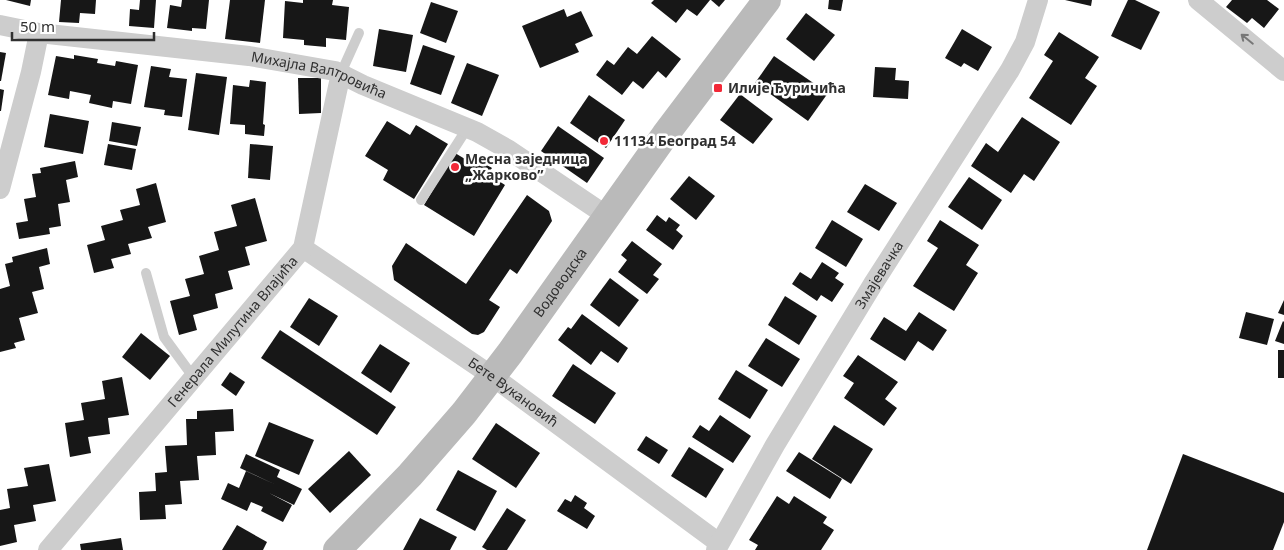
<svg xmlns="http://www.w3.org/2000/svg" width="1284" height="550" viewBox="0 0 1284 550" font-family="'Noto Sans',sans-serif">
<rect width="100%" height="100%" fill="#fff"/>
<!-- building -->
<g fill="#171717">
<polygon points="6,0 31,0 30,6"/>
<polygon points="61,0 96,0 95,14 80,13 79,23 59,22"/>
<polygon points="140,0 156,0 154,28 129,26 130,9 139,10"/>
<polygon points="182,0 209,0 206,29 192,28 192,31 167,28 170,5 181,7"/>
<polygon points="230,0 265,0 260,43 225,39"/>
<polygon points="303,0 333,0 332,5 349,7 346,40 326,38 326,47 304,45 304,40 283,38 285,1 303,3"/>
<polygon points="654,0 710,0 697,16 687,9 676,23 651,3"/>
<polygon points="711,0 725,0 719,7"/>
<polygon points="829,0 843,0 841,11 828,9"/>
<polygon points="1065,0 1092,0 1091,6"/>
<polygon points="1128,0 1135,0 1160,12 1141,50 1111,36"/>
<polygon points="1232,0 1267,0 1279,9 1264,28 1252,18 1247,23 1226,7"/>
<polygon points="431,2 458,11 446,43 420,33"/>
<polygon points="564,9 567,17 581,11 593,36 575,44 579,52 540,68 522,26"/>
<polygon points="806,13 835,35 814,61 786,39"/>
<polygon points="379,29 413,35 406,72 373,66"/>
<polygon points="962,29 992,47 978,71 964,63 961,67 945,58"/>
<polygon points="1059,32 1099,57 1085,78 1097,86 1071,125 1029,98 1053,61 1044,55"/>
<polygon points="652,36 681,59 666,78 658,71 643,89 633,81 622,95 596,75 607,60 614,65 628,47 637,54"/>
<polygon points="423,45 455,56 441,95 410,84"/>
<polygon points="0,52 6,53 1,81 0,81"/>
<polygon points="74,55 98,59 97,63 115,66 116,61 138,65 131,104 113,101 112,108 89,103 91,95 70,91 69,99 48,95 56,56 74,59"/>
<polygon points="774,56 828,93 808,121 755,83"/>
<polygon points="467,63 499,75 482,116 451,103"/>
<polygon points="151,66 171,69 169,77 187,79 182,117 164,115 165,110 144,107"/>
<polygon points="875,67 896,68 895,80 909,81 908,99 873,97"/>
<polygon points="196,73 227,77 219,135 188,130"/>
<polygon points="298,78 321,78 321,113 299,114"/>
<polygon points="250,80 266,82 263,124 265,125 264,136 245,134 245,125 230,124 233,85 249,87"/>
<polygon points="0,89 4,90 1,111 0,111"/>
<polygon points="740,94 773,119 753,144 720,120"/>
<polygon points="589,95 625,120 606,148 570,123"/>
<polygon points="50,114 89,121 83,154 44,147"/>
<polygon points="1022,117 1060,142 1034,181 1024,174 1011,193 971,166 986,143 998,152"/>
<polygon points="387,121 410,135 416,125 448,144 414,199 383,180 388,170 365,156"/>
<polygon points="112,122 141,127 137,146 109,141"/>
<polygon points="558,126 604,158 587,183 541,151"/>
<polygon points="108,144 136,149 132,170 104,165"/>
<polygon points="250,144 273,146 270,180 248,178"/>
<polygon points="455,153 470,162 473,156 492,168 488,174 505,185 474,236 424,205"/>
<polygon points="75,161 78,177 66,180 70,202 58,204 61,226 49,228 50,234 19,239 16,223 28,221 24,199 36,197 32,174 41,173 40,168"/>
<polygon points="689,176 715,196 696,220 670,199"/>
<polygon points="969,177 1002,200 982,230 948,207"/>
<polygon points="156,183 166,222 148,227 152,238 128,244 131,254 111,259 114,268 94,273 87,245 105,240 101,226 123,220 120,210 140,205 136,189"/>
<polygon points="865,184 897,203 879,231 847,212"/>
<polygon points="527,195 549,211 552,221 517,274 510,269 489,300 500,307 484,332 478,335 472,334 394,280 392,266 406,243 466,284"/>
<polygon points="255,198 267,241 245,247 250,265 228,271 233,289 215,294 218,308 193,315 197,330 179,335 170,301 190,296 185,279 204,274 199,256 219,250 214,232 237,226 231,205"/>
<polygon points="657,215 666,222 669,217 680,225 676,230 683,236 673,250 646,230"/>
<polygon points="832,220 863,239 846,267 815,248"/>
<polygon points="940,220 979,245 966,265 978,273 954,311 913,286 938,248 927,241"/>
<polygon points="632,241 662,264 653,275 659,279 647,294 618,272 627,260 621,255"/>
<polygon points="47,248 50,264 39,267 44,289 32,292 38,313 19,318 25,340 14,343 16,348 0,352 0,289 10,286 5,264 13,262 12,257"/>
<polygon points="822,262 839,273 835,278 844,284 832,302 821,295 817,301 792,284 800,272 811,279"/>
<polygon points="610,278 639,300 619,327 590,305"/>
<polygon points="785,296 817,316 799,345 768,325"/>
<polygon points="309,298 338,316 319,346 290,327"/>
<polygon points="1284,300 1284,315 1278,313"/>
<polygon points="919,312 947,330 933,351 918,341 905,361 870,339 884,317 906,331"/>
<polygon points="1246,312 1274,319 1267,345 1239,338"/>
<polygon points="582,314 628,348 618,363 601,351 591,365 558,340 568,327 571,329"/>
<polygon points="1283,321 1284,322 1284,344 1275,341"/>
<polygon points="280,330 396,407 377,435 261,358"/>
<polygon points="141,333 170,356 150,380 122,357"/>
<polygon points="766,338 800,359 782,387 748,366"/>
<polygon points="380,344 410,363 391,393 361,373"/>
<rect x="1278" y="350" width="6" height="28"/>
<polygon points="858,355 898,382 885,399 897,408 884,426 844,398 854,383 843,376"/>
<polygon points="573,364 616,393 595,424 552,396"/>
<polygon points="736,370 768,390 750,419 718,399"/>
<polygon points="230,372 245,382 236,396 221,385"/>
<polygon points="122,377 129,415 108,418 110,434 88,437 91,453 70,457 65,423 84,420 81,403 105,399 102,381"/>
<polygon points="233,409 234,431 215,432 216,455 197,456 199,480 180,481 182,504 165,505 166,519 140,520 139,492 156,491 155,473 167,472 165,446 187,445 186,419 197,419 197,411"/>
<polygon points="720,415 751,436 733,463 692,437 700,425 709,431"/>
<polygon points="269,422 314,440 299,475 255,456"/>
<polygon points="496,423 540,453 516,488 472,459"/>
<polygon points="834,425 873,449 851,484 812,459"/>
<polygon points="646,436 668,450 659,464 637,450"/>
<polygon points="689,447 724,469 706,498 671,476"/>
<polygon points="349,451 371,475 330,513 308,489"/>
<polygon points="799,452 842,479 830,499 786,471"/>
<polygon points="246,454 280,470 277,477 302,489 294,505 269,493 292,505 283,522 261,511 263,507 251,502 247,511 221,499 228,483 239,488 246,471 274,484 240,468"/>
<polygon points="1183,454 1284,493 1284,522 1273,550 1147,550"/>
<polygon points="49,464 56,501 33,505 36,521 14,525 17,542 0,546 0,510 10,508 7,489 28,486 24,468"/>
<polygon points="458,470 497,491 475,531 436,510"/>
<polygon points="575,495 587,503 584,508 595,516 587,529 557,511 565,499 571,502"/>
<polygon points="777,496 789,504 794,496 827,517 823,523 834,530 821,550 755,550 758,545 749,540"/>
<polygon points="507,508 526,520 507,550 487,550 482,547"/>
<polygon points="420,518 457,537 450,550 403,550"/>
<polygon points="237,525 267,542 263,550 222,550"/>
<polygon points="121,538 123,550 81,550 80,544"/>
</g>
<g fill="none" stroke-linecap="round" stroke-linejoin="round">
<!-- lane -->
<g stroke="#cdcdcd" stroke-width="10">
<polyline points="341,73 359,33"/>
<polyline points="421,200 468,127"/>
<polyline points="146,273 164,337 194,378"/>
</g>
<!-- street -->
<g stroke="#cdcdcd" stroke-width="20">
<polyline points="1198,0 1284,71"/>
<path id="s1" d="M 0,25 L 39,33 L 249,56 L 335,71 L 363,85 L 477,132 L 509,150 L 607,216"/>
<polyline points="0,189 31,72 39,33"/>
<path id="s2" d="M 303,248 L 492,376 L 719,543"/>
<path id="s3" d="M 48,550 L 303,248 L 341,73"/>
<path id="s4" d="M 716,550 L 775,445 L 873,284 L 1010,70 L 1025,42 L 1038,0"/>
</g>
<!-- secondary -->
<path stroke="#bababa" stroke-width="28" id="s5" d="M 337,550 L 410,475 L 464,413 L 510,353 L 665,135 L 767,0"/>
</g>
<!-- one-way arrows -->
<defs><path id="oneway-shaft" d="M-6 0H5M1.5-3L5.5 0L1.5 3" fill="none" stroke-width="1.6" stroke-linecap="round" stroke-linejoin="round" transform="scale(1.25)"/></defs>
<use stroke="#777" href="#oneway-shaft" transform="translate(1247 39) rotate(-141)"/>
<!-- markers -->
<g fill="#f22837" stroke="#fff" stroke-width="2">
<rect x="713" y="83" width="10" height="10" rx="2.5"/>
<circle cx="604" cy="141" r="5"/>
<circle cx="455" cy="167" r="5"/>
</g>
<g text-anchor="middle" stroke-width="5" stroke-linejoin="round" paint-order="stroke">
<!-- street labels -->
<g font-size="14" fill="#303030" stroke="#fff">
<text dy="5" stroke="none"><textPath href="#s1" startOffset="324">Михајла Валтровића</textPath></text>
<text dy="5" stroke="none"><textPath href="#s4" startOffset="320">Змајевачка</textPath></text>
<text dy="5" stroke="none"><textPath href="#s5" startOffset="349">Водоводска</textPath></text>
<text dy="5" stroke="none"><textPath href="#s3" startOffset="286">Генерала Милутина Влајића</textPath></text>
<text dy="5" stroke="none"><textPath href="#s2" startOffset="255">Бете Вукановић</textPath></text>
</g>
<!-- poi labels -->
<g font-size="14" font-weight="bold" fill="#303030" stroke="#fff" text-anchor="start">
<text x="728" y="93">Илије Ђуричића</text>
<text x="614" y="146">11134 Београд 54</text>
<text x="465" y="164">Месна заједница<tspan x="465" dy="16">„Жарково”</tspan></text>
</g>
</g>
<!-- scale -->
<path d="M12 32v8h142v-8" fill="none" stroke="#303030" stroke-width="2.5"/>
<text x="20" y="32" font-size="15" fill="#303030" stroke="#ffffff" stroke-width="4" paint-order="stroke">50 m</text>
</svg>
